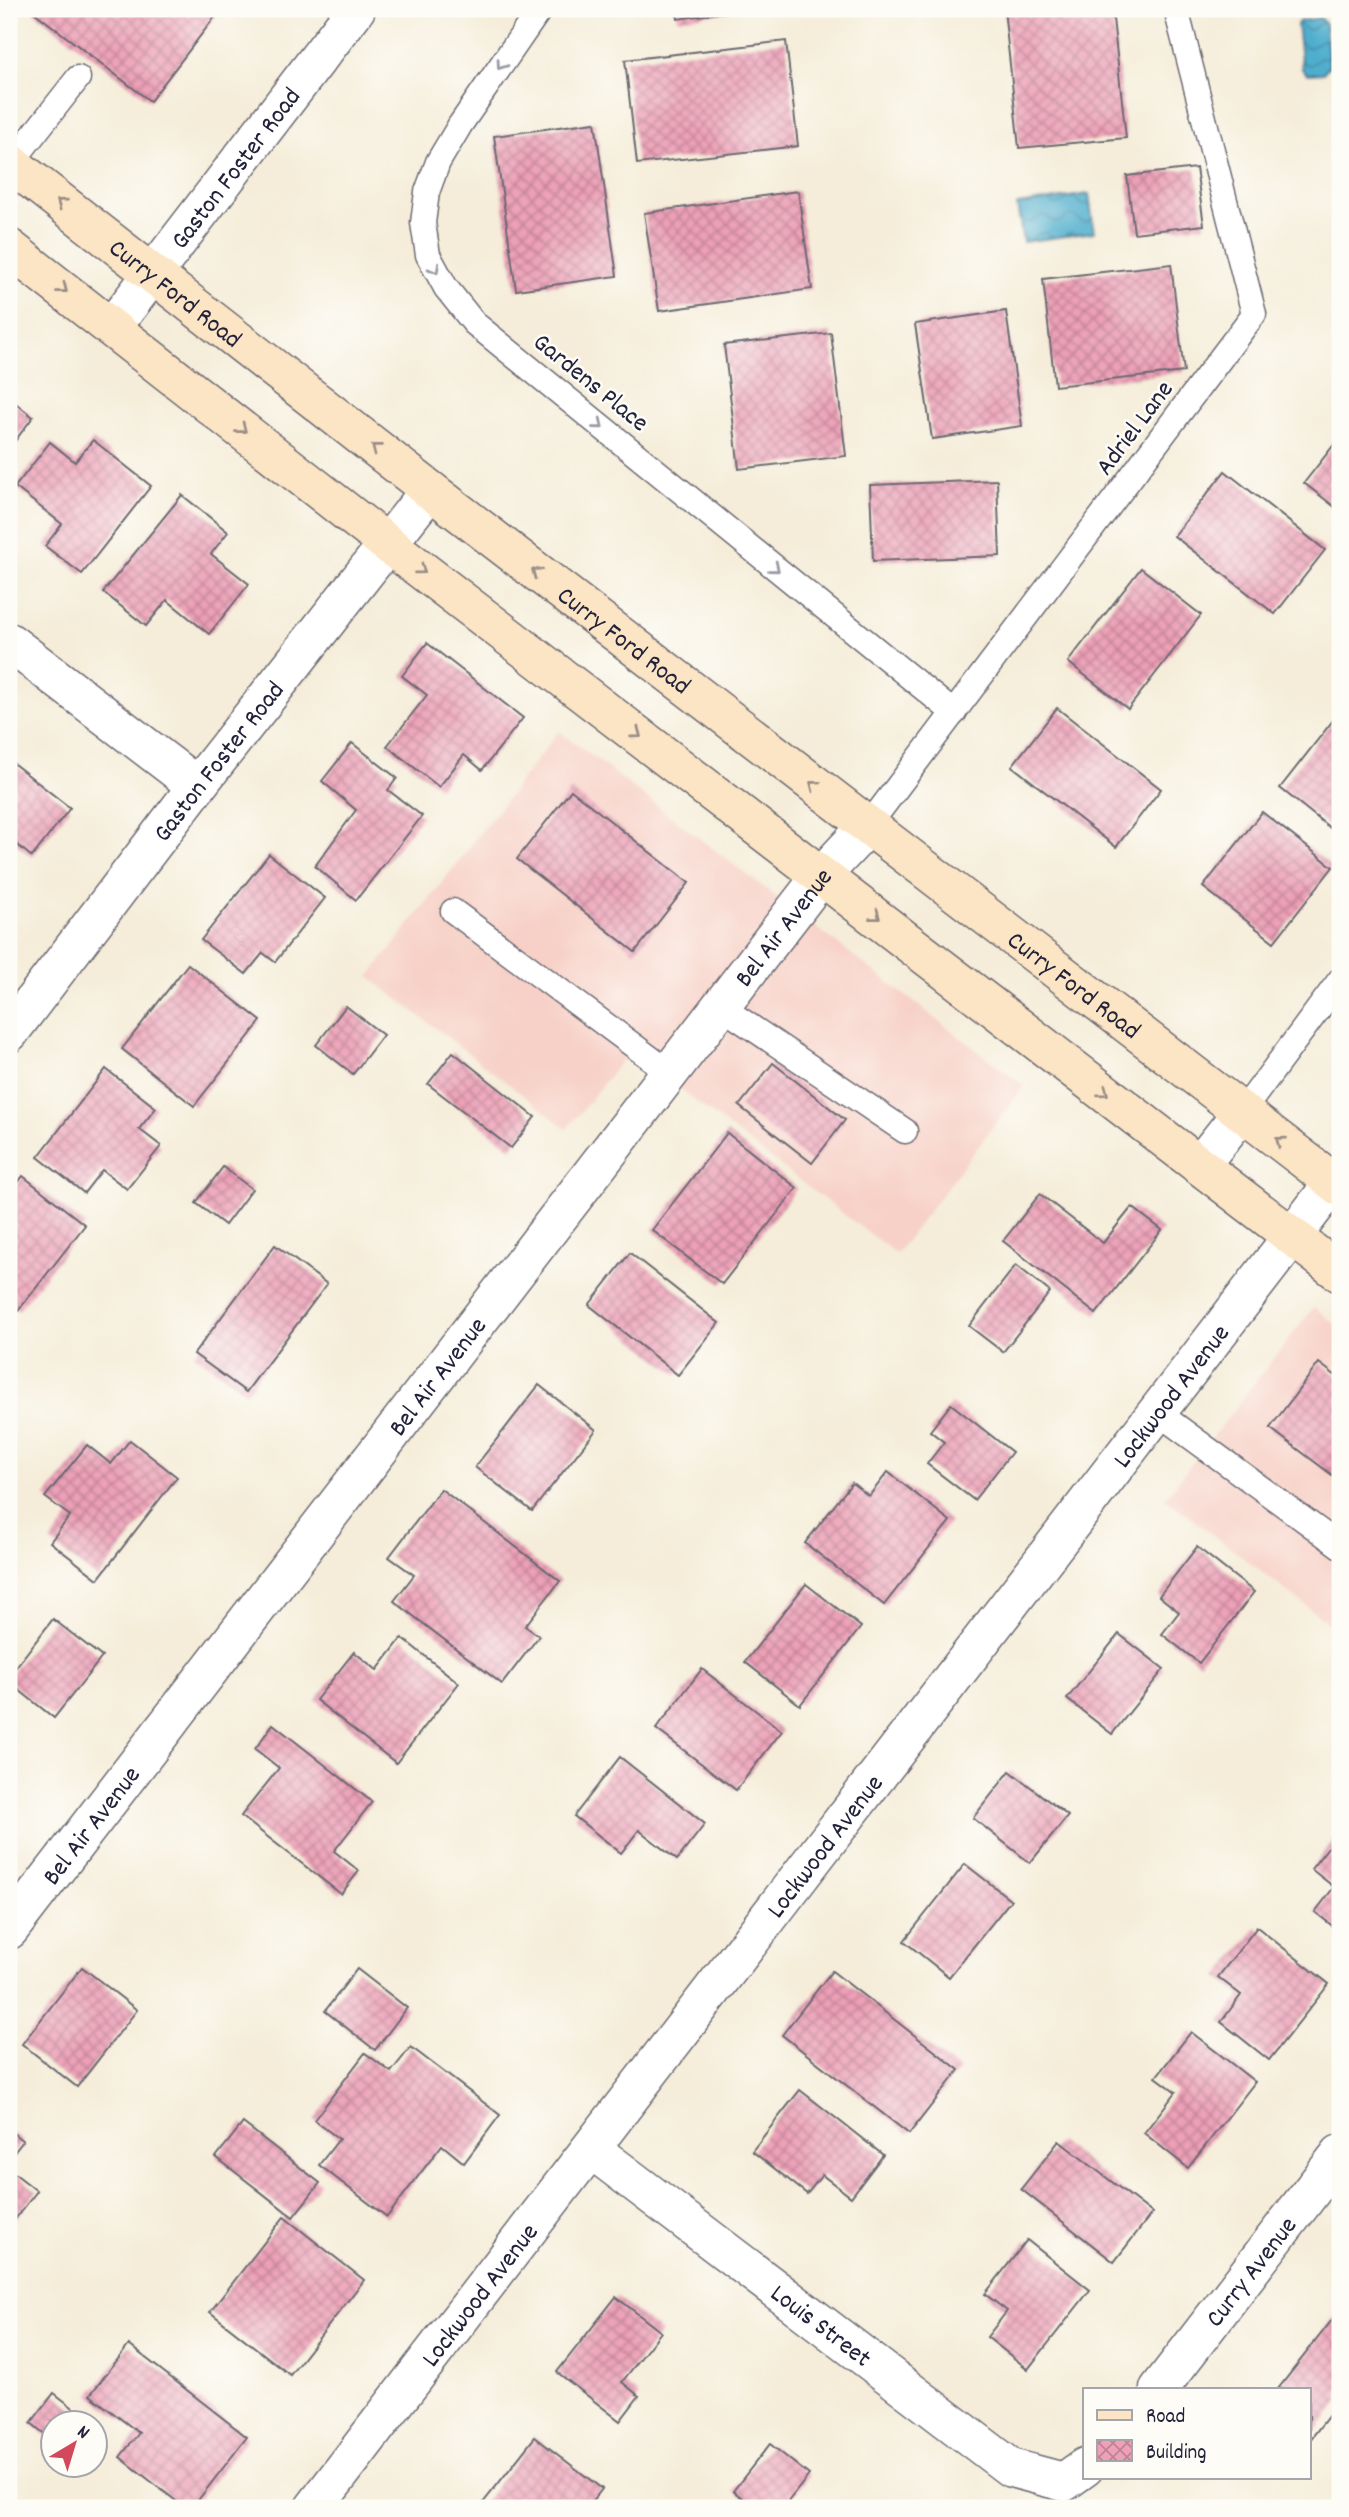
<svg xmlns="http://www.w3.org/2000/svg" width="1349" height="2517" viewBox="0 0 1349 2517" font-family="Dekko,sans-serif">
<defs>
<pattern id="water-waves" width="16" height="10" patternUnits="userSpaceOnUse" patternTransform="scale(1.75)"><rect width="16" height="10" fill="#50aece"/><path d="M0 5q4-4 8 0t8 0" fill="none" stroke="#428da8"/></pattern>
<pattern id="building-cross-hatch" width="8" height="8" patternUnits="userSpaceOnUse" patternTransform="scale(1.75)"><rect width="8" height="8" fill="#eda0b7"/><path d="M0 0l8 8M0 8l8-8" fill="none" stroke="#c08296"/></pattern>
</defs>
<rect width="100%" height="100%" fill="#fdfcf7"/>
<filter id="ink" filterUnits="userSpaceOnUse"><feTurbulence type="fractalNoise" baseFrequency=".0143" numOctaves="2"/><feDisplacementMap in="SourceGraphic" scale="14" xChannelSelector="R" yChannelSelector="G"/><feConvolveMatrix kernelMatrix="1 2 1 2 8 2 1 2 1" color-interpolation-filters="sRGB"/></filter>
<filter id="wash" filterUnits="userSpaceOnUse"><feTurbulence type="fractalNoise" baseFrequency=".00686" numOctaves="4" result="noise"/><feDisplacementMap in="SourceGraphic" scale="28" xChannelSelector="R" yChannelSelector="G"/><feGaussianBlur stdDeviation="1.57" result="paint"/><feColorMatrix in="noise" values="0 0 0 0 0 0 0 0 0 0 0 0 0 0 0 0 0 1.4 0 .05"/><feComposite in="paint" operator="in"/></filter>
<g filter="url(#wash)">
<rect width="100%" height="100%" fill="#f5edd9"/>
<!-- built -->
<g fill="#f7d1c7">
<polygon points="559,731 1024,1086 896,1254 629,1051 567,1129 369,977"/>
<polygon points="1314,1307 1340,1328 1340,1632 1165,1498"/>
</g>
<!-- water -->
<g fill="url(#water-waves)" stroke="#396884" stroke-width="2">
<polygon points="1320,18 1325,24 1329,66 1323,73 1307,74 1302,69 1297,24 1300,21"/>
<polygon points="1089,194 1094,232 1023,242 1017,205"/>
</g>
<g id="blocks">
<!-- building -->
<g fill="url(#building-cross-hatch)">
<polygon points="30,9 221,9 150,101"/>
<polygon points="676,9 741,9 741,10 678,19"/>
<polygon points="1004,9 1112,9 1126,138 1019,148"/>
<polygon points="1336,9 1340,9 1340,33 1339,33"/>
<polygon points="786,41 798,146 637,164 625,60"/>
<polygon points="595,122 617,276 516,290 494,136"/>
<polygon points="1196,168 1204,225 1134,233 1127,176"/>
<polygon points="798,191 812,289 659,311 644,213"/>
<polygon points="1171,264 1184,372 1055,386 1043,279"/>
<polygon points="1006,311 1022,426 932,439 915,324"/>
<polygon points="831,333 846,456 739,469 724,345"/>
<polygon points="9,398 33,417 9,449"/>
<polygon points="1340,437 1340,511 1304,483"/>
<polygon points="93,440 151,486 82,574 45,546 62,524 15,487 50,442 75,462"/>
<polygon points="1225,471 1325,550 1275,614 1174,536"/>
<polygon points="997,480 1000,556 873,561 870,485"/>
<polygon points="182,495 228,532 211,554 249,584 209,634 167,600 146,626 103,592"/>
<polygon points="1141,568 1201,615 1128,709 1068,662"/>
<polygon points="427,643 523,718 482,770 464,755 439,787 387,746 427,695 402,676"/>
<polygon points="1057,708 1161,789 1116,847 1012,766"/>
<polygon points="1338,714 1340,716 1340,836 1280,788"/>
<polygon points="352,743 397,778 388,790 422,816 356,900 315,866 356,810 322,781"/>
<polygon points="9,760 70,808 32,857 9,838"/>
<polygon points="571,790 689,883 635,952 517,859"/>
<polygon points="1262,812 1333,867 1274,942 1203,887"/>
<polygon points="269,854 325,898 275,962 263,953 246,974 201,940"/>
<polygon points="188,964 261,1021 194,1106 122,1049"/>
<polygon points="346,1006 383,1035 353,1074 316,1045"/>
<polygon points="453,1052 535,1117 511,1148 428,1084"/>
<polygon points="773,1063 845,1120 812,1163 739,1106"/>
<polygon points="106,1069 156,1108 139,1129 161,1146 127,1189 102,1170 84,1193 38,1157"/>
<polygon points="727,1133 797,1188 722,1284 652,1230"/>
<polygon points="223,1167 252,1189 225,1225 196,1203"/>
<polygon points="23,1176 85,1225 18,1311 9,1304 9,1194"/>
<polygon points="1040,1194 1103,1243 1132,1207 1162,1230 1096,1314 1003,1241"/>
<polygon points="275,1245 327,1284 246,1392 194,1354"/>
<polygon points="630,1253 719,1323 678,1375 589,1305"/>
<polygon points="1016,1265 1050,1292 1003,1352 969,1326"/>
<polygon points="1319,1363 1340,1379 1340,1481 1270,1428"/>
<polygon points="539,1385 596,1430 532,1511 475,1467"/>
<polygon points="951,1404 1012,1452 974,1500 927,1464 944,1442 930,1431"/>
<polygon points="130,1440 177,1477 98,1579 50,1542 70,1516 45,1497 87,1445 111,1464"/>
<polygon points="888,1472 950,1521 884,1605 805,1543 852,1483 869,1496"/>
<polygon points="441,1489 560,1581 525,1626 539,1636 502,1684 394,1601 414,1575 389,1557"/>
<polygon points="1197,1547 1254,1592 1199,1663 1162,1634 1179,1612 1159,1596"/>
<polygon points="806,1584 861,1627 800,1705 745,1662"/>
<polygon points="53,1619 102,1657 54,1718 9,1682 9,1676"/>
<polygon points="1119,1634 1164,1669 1112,1734 1067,1699"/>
<polygon points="402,1638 459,1683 396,1763 316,1700 354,1652 377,1670"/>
<polygon points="702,1669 782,1731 736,1790 656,1729"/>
<polygon points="273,1724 372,1802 334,1851 359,1871 341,1894 241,1816 279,1768 255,1749"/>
<polygon points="620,1757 705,1824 677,1860 639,1830 621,1853 574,1816"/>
<polygon points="1010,1771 1068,1816 1030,1863 973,1818"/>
<polygon points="1340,1832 1340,1932 1315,1912 1334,1887 1311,1869"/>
<polygon points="965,1864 1011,1900 949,1977 904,1941"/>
<polygon points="1257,1927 1329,1984 1269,2060 1221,2022 1241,1995 1218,1977"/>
<polygon points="82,1967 137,2010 77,2087 22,2044"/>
<polygon points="357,1969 407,2008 375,2050 325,2011"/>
<polygon points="832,1971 959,2070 909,2134 782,2035"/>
<polygon points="1191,2032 1255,2082 1188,2168 1144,2133 1176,2092 1156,2077"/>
<polygon points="411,2047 500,2115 464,2163 442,2145 387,2217 319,2165 339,2139 314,2120 365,2053 391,2072"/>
<polygon points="800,2090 883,2155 851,2197 822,2175 807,2194 752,2151"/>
<polygon points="243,2123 320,2183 293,2217 216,2157"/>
<polygon points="9,2130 23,2141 9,2159"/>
<polygon points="1059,2141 1152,2213 1114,2262 1021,2189"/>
<polygon points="9,2169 37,2191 9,2227"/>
<polygon points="284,2217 364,2280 290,2375 210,2312"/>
<polygon points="1027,2240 1090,2290 1028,2369 987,2337 1007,2311 985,2294"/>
<polygon points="616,2297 661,2332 622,2382 639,2396 620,2421 557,2372"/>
<polygon points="1336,2315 1340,2319 1340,2401 1309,2441 1309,2389 1278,2389"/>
<polygon points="129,2345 247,2437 192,2508 185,2508 120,2457 139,2433 90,2395"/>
<polygon points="54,2393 85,2417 80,2422 52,2422 52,2440 31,2423"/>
<polygon points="535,2437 602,2489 587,2508 479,2508"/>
<polygon points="770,2444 809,2475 783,2508 756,2508 733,2491"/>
</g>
</g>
</g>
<g filter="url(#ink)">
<use href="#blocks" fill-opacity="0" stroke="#6c6972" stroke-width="2"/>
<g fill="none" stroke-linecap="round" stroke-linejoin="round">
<!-- service casing -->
<g stroke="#6c6972" stroke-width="27">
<g id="service">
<polyline points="540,9 460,125 438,162 427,192 423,223 428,255 446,288 474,323 954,713"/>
<polyline points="9,166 78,78"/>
<polyline points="868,826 1254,314 1176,9"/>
<polyline points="453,911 669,1072"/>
<polyline points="720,1006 905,1131"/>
<polyline points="1242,1112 1340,980"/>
<polyline points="1157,1412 1340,1546"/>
</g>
</g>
<!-- minor casing -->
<g stroke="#6c6972" stroke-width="41">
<g id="minor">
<polyline points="9,642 197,786"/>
<path id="s1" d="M 9,1033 L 197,786 L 430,490"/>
<polyline points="1200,1165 1242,1112"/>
<path id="s2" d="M 9,1930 L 822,875 L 868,826"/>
<path id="s3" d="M 591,2149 L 1011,2468 L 1064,2482 L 1085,2467"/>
<path id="s4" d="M 1159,2389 L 1340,2154"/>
<path id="s5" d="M 314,2508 L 1334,1182"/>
</g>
</g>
<!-- tertiary casing -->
<g stroke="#6c6972" stroke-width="41">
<g id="tertiary">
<path id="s6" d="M 112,327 L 356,9"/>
</g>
</g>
<!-- secondary casing -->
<g stroke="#6c6972" stroke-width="41">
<g id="secondary">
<path id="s7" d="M 9,162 L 430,490 L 1340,1187"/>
<polyline points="9,248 389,545 1340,1273"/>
</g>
</g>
<!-- service -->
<use href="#service" stroke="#fff" stroke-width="24"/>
<!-- minor -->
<use href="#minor" stroke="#fff" stroke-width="38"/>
<!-- tertiary -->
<use href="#tertiary" stroke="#fff" stroke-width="38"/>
<!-- secondary -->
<use href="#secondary" stroke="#fce5c4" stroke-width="38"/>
</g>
<!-- one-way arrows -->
<defs><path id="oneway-chevron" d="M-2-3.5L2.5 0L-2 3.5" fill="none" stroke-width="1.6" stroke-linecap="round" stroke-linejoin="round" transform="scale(1.75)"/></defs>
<g stroke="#9c9ca7">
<use href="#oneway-chevron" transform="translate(501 65) rotate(125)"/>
<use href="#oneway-chevron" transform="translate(435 269) rotate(61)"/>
<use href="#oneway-chevron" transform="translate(599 425) rotate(39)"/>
<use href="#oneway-chevron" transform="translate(775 568) rotate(39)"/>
</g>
<g stroke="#9a8d86">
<use href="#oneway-chevron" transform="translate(61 203) rotate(-143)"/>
<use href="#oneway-chevron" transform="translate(63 289) rotate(38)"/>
<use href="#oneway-chevron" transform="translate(242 429) rotate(38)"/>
<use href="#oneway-chevron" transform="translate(376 448) rotate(-142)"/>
<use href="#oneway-chevron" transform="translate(421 570) rotate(37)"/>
<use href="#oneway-chevron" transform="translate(536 572) rotate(-143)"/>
<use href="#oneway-chevron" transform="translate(637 734) rotate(37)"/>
<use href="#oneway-chevron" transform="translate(814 785) rotate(-142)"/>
<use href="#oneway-chevron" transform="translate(876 916) rotate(38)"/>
<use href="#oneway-chevron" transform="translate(1104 1092) rotate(37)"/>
<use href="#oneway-chevron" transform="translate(1280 1141) rotate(-143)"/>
</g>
</g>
<g text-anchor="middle" stroke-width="5" stroke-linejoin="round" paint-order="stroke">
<!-- street labels -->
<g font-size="26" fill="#22223b" stroke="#fdfcf7">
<text dy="9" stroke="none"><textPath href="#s6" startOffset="201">Gaston Foster Road</textPath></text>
<text dy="9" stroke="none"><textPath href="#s7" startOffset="212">Curry Ford Road</textPath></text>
<text transform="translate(592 381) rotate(39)" y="9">Gardens Place</text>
<text transform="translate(1133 427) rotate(-53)" y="9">Adriel Lane</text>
<text dy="9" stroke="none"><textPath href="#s7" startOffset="779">Curry Ford Road</textPath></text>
<text dy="9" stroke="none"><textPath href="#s1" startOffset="343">Gaston Foster Road</textPath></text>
<text dy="9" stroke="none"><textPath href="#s2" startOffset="1267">Bel Air Avenue</textPath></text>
<text dy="9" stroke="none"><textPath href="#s7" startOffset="1346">Curry Ford Road</textPath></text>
<text dy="9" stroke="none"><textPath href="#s2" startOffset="700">Bel Air Avenue</textPath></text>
<text dy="9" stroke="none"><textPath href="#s5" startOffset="1404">Lockwood Avenue</textPath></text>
<text dy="9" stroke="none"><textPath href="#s2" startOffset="133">Bel Air Avenue</textPath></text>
<text dy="9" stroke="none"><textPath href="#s5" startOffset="836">Lockwood Avenue</textPath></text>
<text dy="9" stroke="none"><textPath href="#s4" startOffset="149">Curry Avenue</textPath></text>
<text dy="9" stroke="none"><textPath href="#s5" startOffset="270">Lockwood Avenue</textPath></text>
<text dy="9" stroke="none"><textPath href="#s3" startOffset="290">Louis Street</textPath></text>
</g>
</g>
<!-- margin -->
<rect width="1349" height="2517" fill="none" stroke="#fdfcf7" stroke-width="35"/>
<!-- legend -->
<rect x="1083" y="2388" width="228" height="91" fill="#fdfcf7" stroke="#a5a5ac" stroke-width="2"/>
<rect x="1097" y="2410" width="35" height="10" fill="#fce5c4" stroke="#a5a5ac" stroke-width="2"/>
<text x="1146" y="2422" font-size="21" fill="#22223b">Road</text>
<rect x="1097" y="2440" width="35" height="21" fill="url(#building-cross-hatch)" stroke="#a5a5ac" stroke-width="2"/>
<text x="1146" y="2458" font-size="21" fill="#22223b">Building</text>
<!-- north arrow -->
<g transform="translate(74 2444) rotate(38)"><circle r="33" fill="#fdfcf7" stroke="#a5a5ac" stroke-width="2"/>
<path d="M0-5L12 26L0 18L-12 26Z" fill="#d1495b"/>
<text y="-10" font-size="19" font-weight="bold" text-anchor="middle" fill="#22223b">N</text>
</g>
</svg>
